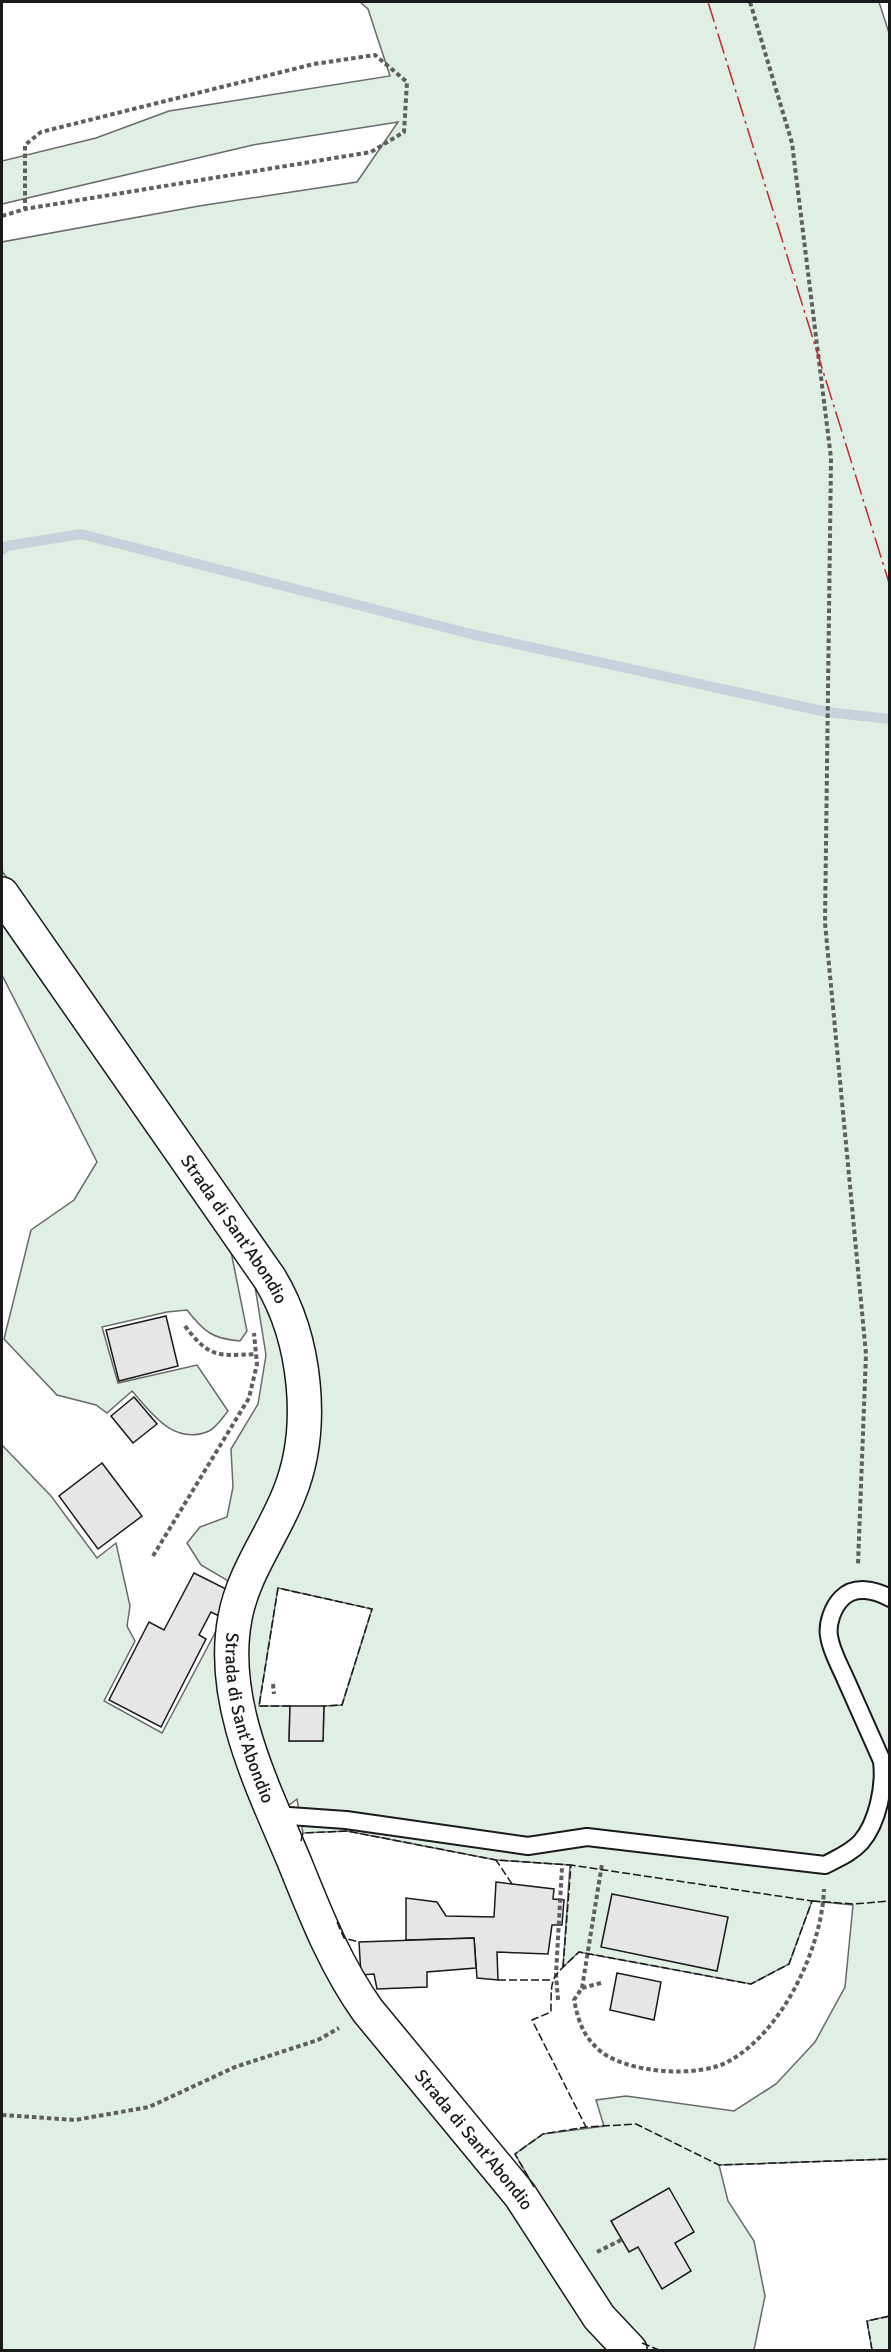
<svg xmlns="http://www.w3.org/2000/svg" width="891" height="2352" viewBox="0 0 891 2352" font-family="Signika,sans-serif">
<rect width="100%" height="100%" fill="#fff"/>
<!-- green -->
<g fill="#e0efe3" stroke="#6a6a6a" stroke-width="1.5" fill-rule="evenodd">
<path d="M 360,2 L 879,2 L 890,36 L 889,2159 L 719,2165 L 728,2201 L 754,2241 L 765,2296 L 754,2350 L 647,2350 L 635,2340 L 577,2262 L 515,2154 L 543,2134 L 604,2126 L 596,2100 L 626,2096 L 734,2111 L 776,2084 L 815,2042 L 845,1987 L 853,1905 L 812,1901 L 789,1964 L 751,1984 L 579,1952 L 563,1967 L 570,1865 L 496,1860 L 347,1831 L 303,1833 L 297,1799 L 284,1809 L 259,1748 L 242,1625 L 294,1501 L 280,1274 L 2,871 L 2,242 L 199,206 L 357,182 L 398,122 L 253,145 L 2,204 L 2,161 L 96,138 L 169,111 L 390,76 L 368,9 ZM 278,1588 L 372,1609 L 342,1705 L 324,1706 L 323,1741 L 289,1741 L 290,1706 L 259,1706 Z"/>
<path d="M 2,913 L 226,1227 L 247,1331 L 240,1341 C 213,1339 204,1332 187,1310 L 167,1312 L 102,1327 L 118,1383 L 197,1365 L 228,1411 C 223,1417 216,1428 209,1431 C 174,1446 152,1414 132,1391 L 107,1413 L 96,1405 L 57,1395 L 4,1339 L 31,1230 L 74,1200 L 97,1162 L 2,975 Z"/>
<polygon points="253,1274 287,1351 292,1449 235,1585 201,1565 187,1543 200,1527 227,1517 233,1487 231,1449 258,1404 266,1355"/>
<polygon points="2,1445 51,1496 97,1558 116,1543 130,1606 127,1626 135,1641 104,1701 162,1733 224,1616 319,1951 514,2203 614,2350 2,2350"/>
<polygon points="889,2316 889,2350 872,2350 867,2321"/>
</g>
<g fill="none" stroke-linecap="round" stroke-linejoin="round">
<!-- stream -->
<polyline stroke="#c6d2dc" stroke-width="10" points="2,550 7,546 81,534 471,634 827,712 890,719"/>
</g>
<!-- building -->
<g fill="#e6e6e6" stroke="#1a1a1a" stroke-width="1.5">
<polygon points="166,1316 178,1366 119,1381 106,1330"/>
<polygon points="134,1397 157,1424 133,1443 111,1416"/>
<polygon points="102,1463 142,1516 98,1549 59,1496"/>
<polygon points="194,1573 232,1592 219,1616 211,1612 199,1635 206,1639 161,1727 109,1700 149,1622 164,1630"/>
<polygon points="290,1706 324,1706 323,1741 289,1741"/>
<polygon points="496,1882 554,1889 553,1899 564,1900 562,1925 552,1925 548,1954 497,1952 498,1980 477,1978 474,1938 406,1940 406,1898 437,1902 446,1916 494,1917"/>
<polygon points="612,1894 728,1917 717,1971 601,1947"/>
<polygon points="474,1938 476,1968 427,1972 427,1987 377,1989 374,1974 361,1975 359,1942"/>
<polygon points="617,1973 661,1982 654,2020 610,2010"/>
<polygon points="669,2188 694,2232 675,2243 691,2271 662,2289 638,2247 629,2252 611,2221"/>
</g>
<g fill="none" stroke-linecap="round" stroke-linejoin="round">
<!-- lane casing -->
<g stroke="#1a1a1a" stroke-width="20">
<path id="lane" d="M 275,1815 L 346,1820 L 528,1846 L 587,1837 L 825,1865 C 838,1858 851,1853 861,1842 C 878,1822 885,1786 882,1761 C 870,1734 858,1707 846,1680 C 840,1666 831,1651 829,1636 C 827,1623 833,1607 842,1598 C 855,1585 875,1590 890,1598"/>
</g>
<!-- street casing -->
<g stroke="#1a1a1a" stroke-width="36">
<g id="street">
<path id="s1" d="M 2,894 L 270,1279 C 306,1339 316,1428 289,1494 C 273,1535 243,1573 235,1618 C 219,1701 263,1787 294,1861 C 315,1913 335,1965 368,2011 L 520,2195 L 599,2317 L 630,2350"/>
</g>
</g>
<!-- path -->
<g stroke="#5f5f5f" stroke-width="4" stroke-dasharray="4.5 3" stroke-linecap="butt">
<polyline points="750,2 792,143 831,458 825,923 866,1354 858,1564"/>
<polyline points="2,216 25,209 25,145 41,132 314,64 375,55 407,82 404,132 371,152 25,209"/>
<path d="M 185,1326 C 209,1358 218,1356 256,1354"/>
<polyline points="153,1556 249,1398 257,1364 254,1333"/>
<polyline points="273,1684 274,1694"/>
<path d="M 601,1983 L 582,1988 L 574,2000 C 578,2019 582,2034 597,2048 C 623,2074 701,2079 731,2060 C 783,2030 822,1948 824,1889"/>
<polyline points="582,1988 602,1864"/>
<polyline points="558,2000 556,1974 562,1867"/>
<polyline points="2,2115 75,2120 149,2107 235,2067 318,2040 339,2028"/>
<polyline points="597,2252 621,2240"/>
</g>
<!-- lane -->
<use href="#lane" stroke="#fff" stroke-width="16"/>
<!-- street -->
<use href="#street" stroke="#fff" stroke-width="33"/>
<!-- fence -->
<g stroke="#1a1a1a" stroke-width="1.5" stroke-dasharray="8 3" stroke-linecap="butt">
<polyline points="290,1706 259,1706 278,1588 372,1609 342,1705 324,1706"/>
<polyline points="301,1841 303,1833 347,1831 496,1860"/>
<polyline points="512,1884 496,1860 571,1865"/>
<polyline points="812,1901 854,1904 890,1901"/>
<polyline points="337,1922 344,1938 359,1942"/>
<path d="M 563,1967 L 571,1865 L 812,1901 L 789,1964 L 751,1984 L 579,1952 C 551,1979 551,1973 551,2012 L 532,2020 L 586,2127"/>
<polyline points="498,1980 551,1980"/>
<polyline points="534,2187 515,2154 543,2134 586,2127 636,2124 719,2165 890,2159"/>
<polyline points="642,2343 659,2350"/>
<polyline points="872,2350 867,2321 890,2316"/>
</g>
<!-- power -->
<polyline stroke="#c62828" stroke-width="1.5" stroke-dasharray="21 4.5 3 4.5" stroke-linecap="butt" points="708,2 890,586"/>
</g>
<g text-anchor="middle" stroke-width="4.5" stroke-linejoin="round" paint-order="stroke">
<!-- street labels -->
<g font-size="18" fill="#1a1a1a" stroke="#fff">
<text dy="6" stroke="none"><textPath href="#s1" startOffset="408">Strada di Sant'Abondio</textPath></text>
<text dy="6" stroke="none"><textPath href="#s1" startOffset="930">Strada di Sant'Abondio</textPath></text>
<text dy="6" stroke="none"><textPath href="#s1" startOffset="1416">Strada di Sant'Abondio</textPath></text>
</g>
</g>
<!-- border -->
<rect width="891" height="2352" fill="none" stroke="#1a1a1a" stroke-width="6"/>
</svg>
